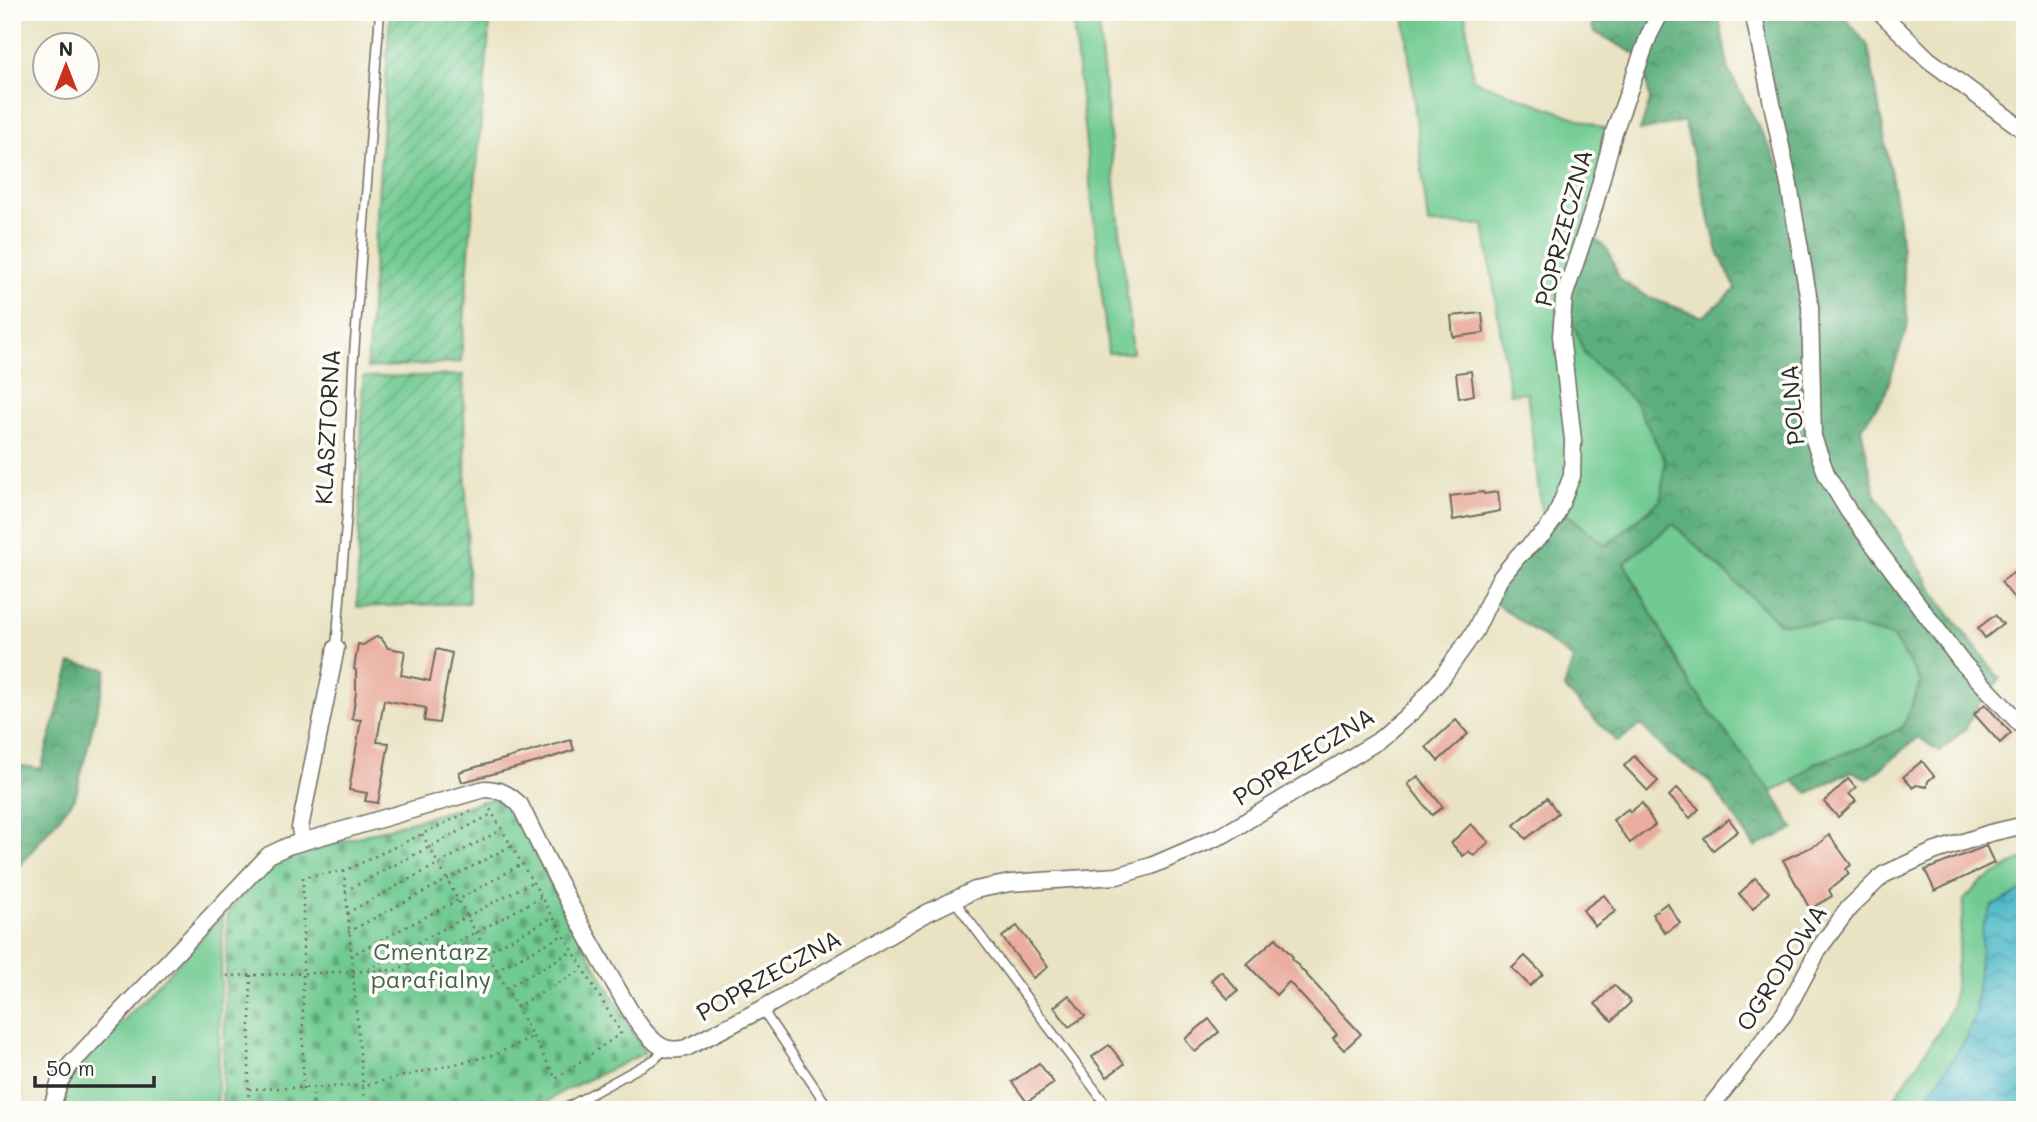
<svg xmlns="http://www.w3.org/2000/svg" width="2037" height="1122" viewBox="0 0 2037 1122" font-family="Mali,sans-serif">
<defs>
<pattern id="forest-crowns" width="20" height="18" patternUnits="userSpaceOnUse" patternTransform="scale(1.75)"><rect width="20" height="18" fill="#5cae7b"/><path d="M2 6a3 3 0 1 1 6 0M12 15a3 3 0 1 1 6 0" fill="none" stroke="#4c8e65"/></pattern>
<pattern id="cemetery-stones" width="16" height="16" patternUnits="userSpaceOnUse" patternTransform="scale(1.75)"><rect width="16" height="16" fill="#70ca91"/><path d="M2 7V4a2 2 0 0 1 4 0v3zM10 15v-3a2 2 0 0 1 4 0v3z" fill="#5ca477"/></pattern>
<pattern id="garden-furrows" width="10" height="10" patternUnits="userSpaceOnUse" patternTransform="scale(1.75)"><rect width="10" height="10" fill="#70ca91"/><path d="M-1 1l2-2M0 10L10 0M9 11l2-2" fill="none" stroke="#5ca477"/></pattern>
<pattern id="water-waves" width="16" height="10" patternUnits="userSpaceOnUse" patternTransform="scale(1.75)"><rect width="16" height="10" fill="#4eb9ca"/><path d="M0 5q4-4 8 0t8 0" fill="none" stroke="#4197a4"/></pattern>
</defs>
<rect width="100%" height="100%" fill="#fdfcf7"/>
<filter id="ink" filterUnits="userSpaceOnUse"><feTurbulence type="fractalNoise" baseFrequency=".0143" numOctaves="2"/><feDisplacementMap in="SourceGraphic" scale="14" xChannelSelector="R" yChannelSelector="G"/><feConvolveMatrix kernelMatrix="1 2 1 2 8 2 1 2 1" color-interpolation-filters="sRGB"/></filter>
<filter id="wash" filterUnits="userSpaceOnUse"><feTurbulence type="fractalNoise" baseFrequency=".00686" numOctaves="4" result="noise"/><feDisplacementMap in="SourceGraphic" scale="28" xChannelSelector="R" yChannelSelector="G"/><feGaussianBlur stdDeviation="1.57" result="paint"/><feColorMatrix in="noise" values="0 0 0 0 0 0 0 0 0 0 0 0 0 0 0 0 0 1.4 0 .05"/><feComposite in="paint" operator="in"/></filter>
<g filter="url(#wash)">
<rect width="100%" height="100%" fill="#e9e3c3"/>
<!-- grass -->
<g fill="#70ca91" stroke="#4e7a5e" stroke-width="2">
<polygon points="1072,12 1097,12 1133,353 1108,353"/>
<polygon points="1404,12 1465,12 1473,80 1614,132 1564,297 1585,355 1636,403 1665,460 1661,500 1605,546 1566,513 1544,533 1527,392 1510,394 1484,225 1428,224"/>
<polygon points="1673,524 1779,623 1841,624 1892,636 1921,682 1903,727 1866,746 1816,763 1793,781 1772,792 1755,772 1692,687 1624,562"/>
<polygon points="2025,857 2025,1110 1886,1110 1938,1033 1952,1006 1964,900 1980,883"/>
<polygon points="223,915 217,1110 57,1110 66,1082"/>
</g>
<!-- forest -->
<g fill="url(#forest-crowns)" stroke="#446c53" stroke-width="2">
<polygon points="1591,12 1718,12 1729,71 1788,182 1753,12 1841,12 1868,46 1899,219 1908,325 1884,397 1861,428 1875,493 1941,603 2000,679 1979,704 1966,728 1940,752 1918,737 1868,779 1852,771 1808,793 1793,781 1816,763 1866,746 1903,727 1921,681 1892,636 1841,624 1779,623 1673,524 1624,563 1692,687 1755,772 1772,792 1794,829 1755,847 1709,781 1668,753 1641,725 1617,742 1564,688 1573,659 1490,599 1519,555 1566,513 1606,546 1661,500 1665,460 1636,403 1585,355 1564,297 1586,231 1608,250 1620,280 1650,298 1703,317 1736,289 1718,252 1684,121 1640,131 1650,99 1641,57 1593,31"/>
<polygon points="71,663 107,669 75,798 12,875 12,764 41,769"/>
</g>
<!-- cemetery -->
<polygon fill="url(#cemetery-stones)" stroke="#4e7a5e" stroke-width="2" points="498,797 507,800 574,927 645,1053 561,1092 536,1110 222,1110 228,911 273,861"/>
<!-- garden -->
<g fill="url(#garden-furrows)" stroke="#4e7a5e" stroke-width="2">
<polygon points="390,12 491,12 470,240 461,362 367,368"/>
<polygon points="463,375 469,603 357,607 363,377"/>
</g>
<!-- water -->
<polygon fill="url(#water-waves)" stroke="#3c727a" stroke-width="2" points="2025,889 2025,1107 2021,1110 1918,1110 1966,1039 1975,1013 1983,924 1992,906"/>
<g id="blocks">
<!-- building -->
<g fill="#eaad9f">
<polygon points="1482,313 1484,333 1453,337 1451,316"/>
<polygon points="1471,371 1474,395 1459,398 1456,373"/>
<polygon points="1483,492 1484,494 1498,492 1500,511 1453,520 1450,496"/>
<polygon points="2025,564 2025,612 2001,582"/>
<polygon points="1995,615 2003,624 1985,638 1978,628"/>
<polygon points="376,637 381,638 388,648 405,651 401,675 430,681 436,649 452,653 439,723 424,721 426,708 384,700 377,742 389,743 378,803 365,801 367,793 349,790 361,720 352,719 356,693 356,670 354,669 358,644 363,645"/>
<polygon points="1985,704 2011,733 2000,743 1974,714"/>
<polygon points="1456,720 1468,734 1438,761 1426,747"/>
<polygon points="571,740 574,750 538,762 462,782 459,772"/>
<polygon points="1634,756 1658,781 1648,791 1624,766"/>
<polygon points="1922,761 1934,776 1928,781 1927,787 1916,785 1913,788 1903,777"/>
<polygon points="1418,776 1443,807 1432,815 1408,784"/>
<polygon points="1848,779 1856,788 1849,794 1856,801 1838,817 1824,802"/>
<polygon points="1677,788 1699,809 1690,818 1669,796"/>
<polygon points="1547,798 1558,813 1526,839 1514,825"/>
<polygon points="1642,803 1655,825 1630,843 1613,820 1628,809 1630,812"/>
<polygon points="1729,819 1738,831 1713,850 1704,838"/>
<polygon points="1471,824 1489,842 1474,856 1469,851 1463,856 1451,843"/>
<polygon points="1829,835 1851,865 1846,869 1849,874 1829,890 1832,896 1810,909 1783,860 1820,843"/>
<polygon points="1986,846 1994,863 1935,891 1925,870"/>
<polygon points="1755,878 1769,892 1753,909 1739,894"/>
<polygon points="1604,895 1616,911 1595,926 1583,910"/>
<polygon points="1667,903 1680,923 1665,933 1652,914"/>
<polygon points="1017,926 1048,967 1033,978 1002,937"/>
<polygon points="1276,938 1293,957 1292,959 1361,1034 1344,1050 1333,1038 1337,1034 1289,982 1276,995 1247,964"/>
<polygon points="1525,956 1543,974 1530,986 1512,968"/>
<polygon points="1221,971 1238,991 1228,999 1211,980"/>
<polygon points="1614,985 1631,1002 1612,1021 1595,1004"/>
<polygon points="1069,995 1085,1016 1069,1027 1054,1007"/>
<polygon points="1209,1019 1219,1032 1195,1052 1185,1039"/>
<polygon points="1109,1045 1124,1064 1107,1077 1092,1057"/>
<polygon points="1039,1063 1054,1083 1027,1102 1012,1082"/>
</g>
</g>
</g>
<g filter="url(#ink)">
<use href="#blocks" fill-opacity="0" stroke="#6e6b60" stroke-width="2"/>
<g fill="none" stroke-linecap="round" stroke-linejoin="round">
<!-- service casing -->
<g stroke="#6e6b60" stroke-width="11">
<g id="service">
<polyline points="336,648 347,513 353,367 380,12"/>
<polyline points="954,900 1110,1110"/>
<polyline points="762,1009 830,1110"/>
<polyline points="562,1110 655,1059 665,1049"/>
</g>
</g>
<!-- minor casing -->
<g stroke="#6e6b60" stroke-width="19">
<g id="minor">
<polyline points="1753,12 1789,185 1810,306 1813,437 1827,476 1849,512 1960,660 2025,729"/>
<polyline points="1880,12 1929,60 2025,131"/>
<polyline points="302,842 300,828 336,648"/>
<path d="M 51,1110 L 60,1081 L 71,1064 L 269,855 L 288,846 L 484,789 C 500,789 509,794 520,805 C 549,865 579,924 613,981 C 625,1001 635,1023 652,1039 C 662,1050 672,1051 686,1048 L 762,1009 L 927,913 L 975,890 L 1010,883 L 1117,876 L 1151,866 L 1225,834 L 1378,741 L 1415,709 L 1440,680 L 1475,631 L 1499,580 L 1519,555 L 1544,533 L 1555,518 L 1572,476 L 1573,440 L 1561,336 L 1564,297 L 1594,207 L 1614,132 L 1649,35 L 1661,12"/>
<polyline points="1708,1110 1784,1014 1820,947 1849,908 1883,875 1933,852 1990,833 2025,825"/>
</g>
</g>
<!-- path -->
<g stroke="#6e6b60" stroke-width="2.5" stroke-dasharray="2 5" stroke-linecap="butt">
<polyline points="422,834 556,1079 621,1033 487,804"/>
<polyline points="344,871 365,1110"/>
<polyline points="345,891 492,814"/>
<polyline points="347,913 501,830"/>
<polyline points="348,932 511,846"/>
<polyline points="486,953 553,917"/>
<polyline points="350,956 458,900 522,864"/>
<polyline points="368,969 532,882"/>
<polyline points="496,970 563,935"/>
<polyline points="227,976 396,970 475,933 541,897"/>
<polyline points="506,988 573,951"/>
<polyline points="516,1007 583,969"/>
<polyline points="249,1089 362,1086 497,1054 532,1037"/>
<polyline points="303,1089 303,877 344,871 475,809"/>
<polyline points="248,1110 251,975"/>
<polyline points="312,1110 314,1089"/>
</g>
<!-- service -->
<use href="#service" stroke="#fff" stroke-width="8"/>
<!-- minor -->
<use href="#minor" stroke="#fff" stroke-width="16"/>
</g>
</g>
<g text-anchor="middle" stroke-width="7" stroke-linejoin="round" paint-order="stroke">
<!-- street labels -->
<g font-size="24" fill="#2b2b2b" stroke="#fdfcf7">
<text transform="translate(1564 228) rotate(-75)" y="8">POPRZECZNA</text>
<text transform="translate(1793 405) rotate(-95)" y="8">POLNA</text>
<text transform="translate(328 427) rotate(-87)" y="8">KLASZTORNA</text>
<text transform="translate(1304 757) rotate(-32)" y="8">POPRZECZNA</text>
<text transform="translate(1782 968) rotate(-57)" y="8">OGRODOWA</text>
<text transform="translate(769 976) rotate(-29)" y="8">POPRZECZNA</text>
</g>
<!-- park labels -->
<g font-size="24" fill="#43634f" stroke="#fdfcf7">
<text x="431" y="960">Cmentarz<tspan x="431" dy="28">parafialny</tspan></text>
</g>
</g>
<!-- margin -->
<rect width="2037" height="1122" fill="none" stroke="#fdfcf7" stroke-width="42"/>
<!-- north arrow -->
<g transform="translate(66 66)"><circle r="33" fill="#fdfcf7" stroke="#a9a8a5" stroke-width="2"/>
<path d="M0-5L12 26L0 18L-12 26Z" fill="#c8321e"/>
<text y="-10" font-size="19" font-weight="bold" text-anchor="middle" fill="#2b2b2b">N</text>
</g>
<!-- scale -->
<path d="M35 1076v10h119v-10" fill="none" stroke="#2b2b2b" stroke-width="3.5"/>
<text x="46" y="1076" font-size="21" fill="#2b2b2b" stroke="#fdfcf7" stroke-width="5" paint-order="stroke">50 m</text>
</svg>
